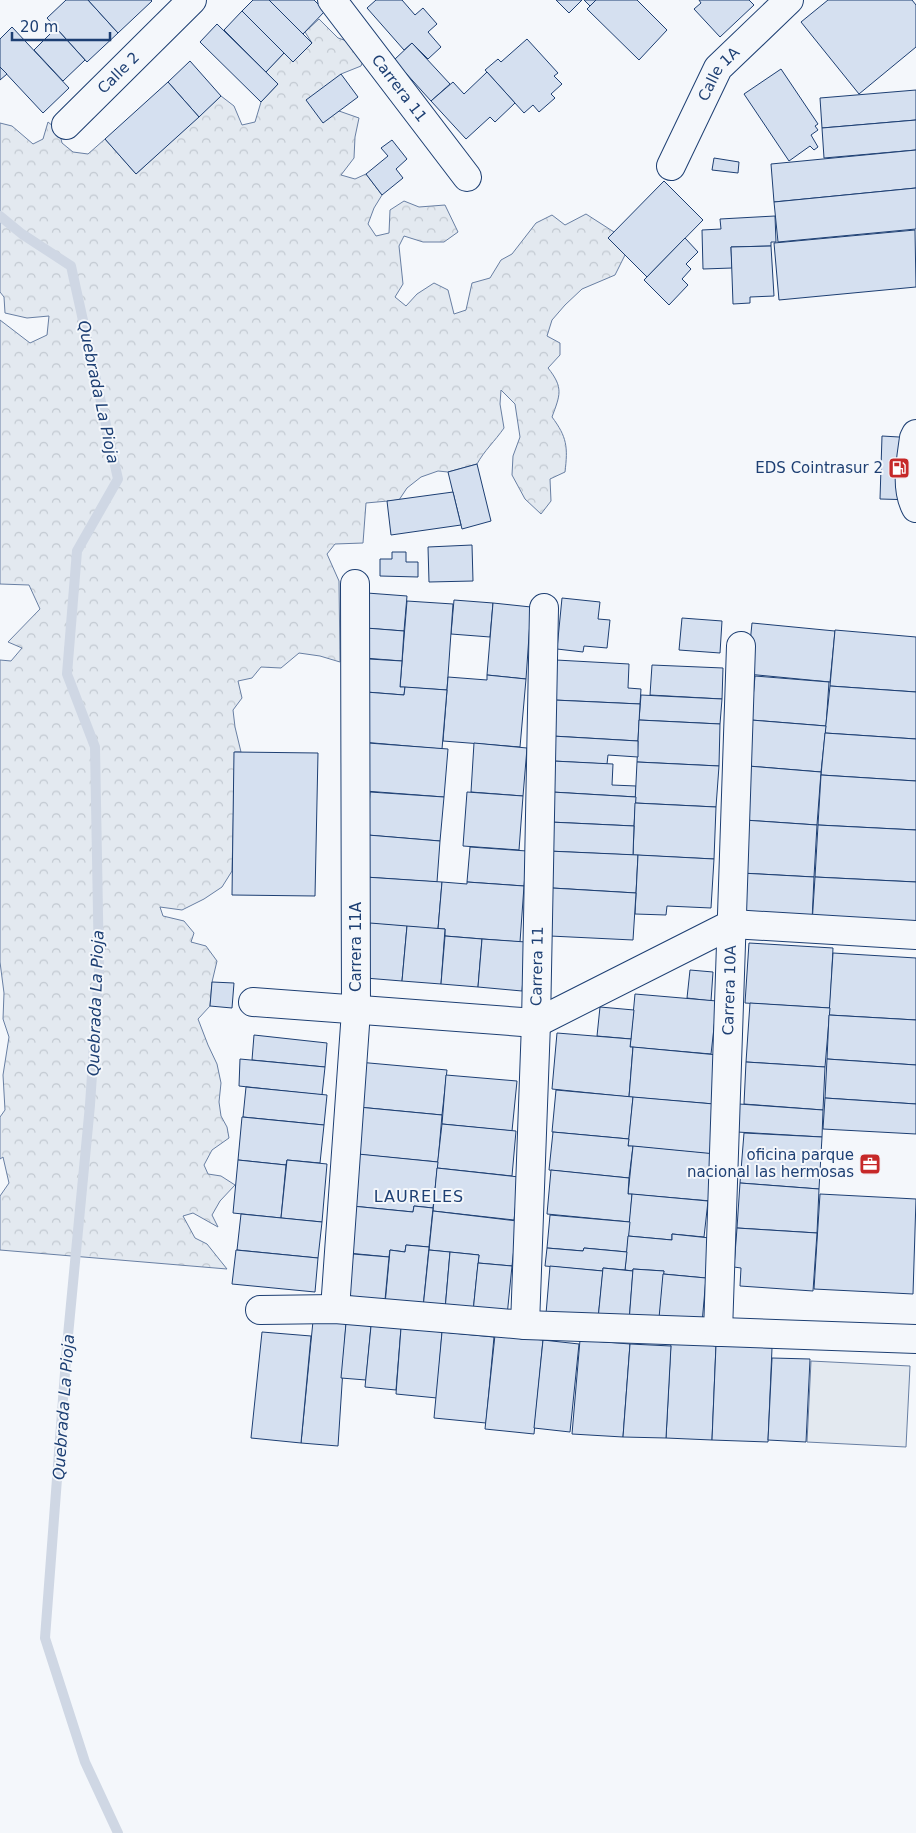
<svg xmlns="http://www.w3.org/2000/svg" width="916" height="1833" viewBox="0 0 916 1833" font-family="'DejaVu Sans',sans-serif">
<defs>
<pattern id="forest-crowns" width="20" height="18" patternUnits="userSpaceOnUse" patternTransform="scale(1.25)"><rect width="20" height="18" fill="#e3e9f0"/><path d="M2 6a3 3 0 1 1 6 0M12 15a3 3 0 1 1 6 0" fill="none" stroke="#c2c9d1"/></pattern>
</defs>
<rect width="100%" height="100%" fill="#f4f7fb"/>
<!-- green -->
<polygon fill="#e3e9f0" stroke="#687fa3" points="811,1361 910,1366 906,1447 807,1442"/>
<!-- forest -->
<path fill="url(#forest-crowns)" stroke="#687fa3" d="M 319,19 L 338,38 L 368,48 L 361,66 L 341,74 L 339,111 L 359,118 L 355,137 L 354,158 L 341,175 L 355,179 L 366,174 L 382,195 L 374,208 L 368,224 L 376,236 L 389,233 L 390,210 L 404,201 L 419,207 L 445,205 L 458,232 L 444,242 L 423,242 L 404,236 L 399,246 L 403,284 L 395,297 L 406,306 L 417,294 L 434,283 L 448,290 L 454,314 L 466,310 L 472,283 L 490,278 L 501,260 L 512,254 L 536,223 L 552,215 L 565,225 L 586,214 L 614,232 L 608,238 L 625,255 L 615,275 L 582,289 L 565,305 L 552,320 L 547,336 L 560,343 L 560,355 L 548,368 C 564,388 560,395 552,417 C 567,437 568,447 565,472 L 550,479 L 551,501 L 541,514 L 525,499 L 512,475 L 513,456 L 520,437 L 515,404 L 501,390 L 500,404 L 504,428 C 495,441 484,451 477,464 L 448,472 L 438,471 L 421,477 L 407,488 L 399,500 L 366,503 L 363,543 L 335,544 L 327,554 L 339,581 L 340,662 L 320,656 L 299,653 L 281,668 L 261,667 L 252,678 L 238,681 L 242,698 L 233,710 L 235,727 L 241,752 L 235,752 L 232,871 L 222,887 L 204,899 L 182,910 L 160,907 L 163,916 L 184,921 L 194,933 L 191,942 L 206,946 L 217,961 L 212,982 L 210,1006 L 198,1019 L 208,1045 L 217,1064 L 221,1083 L 219,1102 L 221,1116 L 227,1127 L 229,1138 L 212,1150 L 204,1165 L 208,1174 L 221,1176 L 235,1185 L 220,1201 L 212,1215 L 218,1227 L 193,1213 L 183,1216 L 195,1238 L 207,1244 L 227,1269 L 0,1250 L 0,1196 L 9,1183 L 3,1157 L 0,1159 L 0,1117 L 5,1110 L 3,1075 L 9,1037 L 3,1019 L 4,993 L 0,962 L 0,660 L 11,661 L 22,648 L 8,642 L 40,609 L 29,585 L 0,584 L 0,320 L 30,343 L 47,335 L 49,316 L 27,318 L 5,313 L 4,297 L 0,292 L 0,123 L 12,126 L 33,144 L 43,139 L 48,122 L 59,131 L 62,143 L 73,152 L 88,154 L 105,139 L 136,174 L 221,96 L 234,106 L 242,125 L 255,122 L 261,102 L 278,84 L 266,72 L 284,53 L 312,43 L 305,32 Z"/>
<g fill="none" stroke-linecap="round" stroke-linejoin="round">
<!-- stream -->
<polyline stroke="#cfd7e4" stroke-width="10" points="0,216 22,234 71,266 118,479 77,551 67,674 95,747 99,969 90,1105 67,1346 45,1638 85,1762 118,1833"/>
</g>
<!-- building -->
<g fill="#d5e0f0" stroke="#1d3f73">
<polygon points="66,0 88,0 118,33 87,62 47,18"/>
<polygon points="88,0 151,0 152,1 118,33"/>
<polygon points="253,0 269,0 312,43 293,62 242,11"/>
<polygon points="269,0 314,0 325,11 303,34"/>
<polygon points="376,0 402,0 415,15 423,8 437,24 428,32 441,47 428,59 412,43 404,50 367,8"/>
<polygon points="556,0 582,0 569,13"/>
<polygon points="584,0 596,0 590,6"/>
<polygon points="596,0 637,0 667,30 639,60 587,9"/>
<polygon points="699,0 749,0 754,5 720,37 694,9 701,3"/>
<polygon points="828,0 912,0 916,5 916,47 859,94 801,22"/>
<polygon points="242,11 284,53 266,72 224,30"/>
<polygon points="217,24 278,84 261,102 200,42"/>
<polygon points="12,27 69,88 43,113 0,67 0,39"/>
<polygon points="56,28 85,60 63,81 34,50"/>
<polygon points="527,39 558,73 554,76 562,84 551,94 555,98 539,112 533,105 524,113 485,70 498,59 501,62"/>
<polygon points="412,43 450,84 431,101 394,60"/>
<polygon points="190,61 221,96 199,117 168,82"/>
<polygon points="0,67 7,74 0,80"/>
<polygon points="781,69 818,124 815,126 818,130 811,135 818,147 814,150 810,146 789,161 744,94"/>
<polygon points="487,72 515,103 495,122 490,117 466,139 431,101 453,82 464,94"/>
<polygon points="341,74 358,97 323,123 306,100"/>
<polygon points="168,82 199,117 136,174 105,139"/>
<polygon points="916,90 916,120 822,128 820,98"/>
<polygon points="916,120 916,150 824,158 822,128"/>
<polygon points="392,140 407,159 396,169 403,178 382,195 366,174 388,156 381,148"/>
<polygon points="916,150 916,188 774,202 771,164"/>
<polygon points="714,158 739,162 738,173 712,170"/>
<polygon points="664,181 703,220 647,277 608,238"/>
<polygon points="916,188 916,229 778,242 774,202"/>
<polygon points="775,216 776,242 771,242 771,246 731,247 732,268 703,269 702,230 721,229 720,219"/>
<polygon points="915,230 916,287 779,300 774,243"/>
<polygon points="685,238 698,252 686,264 691,269 682,279 688,285 669,305 644,280"/>
<polygon points="771,246 774,296 750,297 750,303 733,304 731,247"/>
<polygon points="882,436 916,438 916,500 880,499"/>
<polygon points="477,464 491,521 462,529 448,472"/>
<polygon points="453,492 461,525 391,535 387,501"/>
<polygon points="472,545 473,581 429,582 428,547"/>
<polygon points="392,552 406,552 406,562 418,562 418,577 380,576 380,559 392,559"/>
<polygon points="367,593 407,596 404,631 364,628"/>
<polygon points="562,598 600,602 598,619 610,620 607,648 584,646 583,652 557,649"/>
<polygon points="454,600 493,603 490,637 451,634"/>
<polygon points="407,601 453,604 447,690 400,687"/>
<polygon points="493,603 531,607 526,679 487,675"/>
<polygon points="682,618 722,621 720,653 679,650"/>
<polygon points="752,623 835,631 830,682 747,674"/>
<polygon points="366,628 404,631 402,661 364,658"/>
<polygon points="835,630 916,637 916,692 830,686"/>
<polygon points="369,659 402,661 400,687 405,687 404,695 366,692"/>
<polygon points="556,660 629,664 628,688 641,689 640,704 554,700"/>
<polygon points="652,665 723,668 722,699 650,695"/>
<polygon points="487,675 526,679 520,747 443,741 448,677 487,680"/>
<polygon points="755,676 829,682 826,726 751,720"/>
<polygon points="830,686 916,692 916,739 825,733"/>
<polygon points="405,687 447,690 442,749 362,742 366,692 404,695"/>
<polygon points="641,695 722,699 720,724 639,720"/>
<polygon points="554,700 640,704 638,741 552,736"/>
<polygon points="639,720 720,724 719,766 637,762"/>
<polygon points="751,720 826,726 821,772 748,766"/>
<polygon points="825,733 916,739 916,781 821,775"/>
<polygon points="552,736 638,741 638,757 608,755 607,764 553,761"/>
<polygon points="368,743 448,749 444,797 365,791"/>
<polygon points="474,743 527,748 523,796 471,792"/>
<polygon points="234,752 318,753 315,896 232,895"/>
<polygon points="553,761 613,764 612,785 636,786 636,797 552,792"/>
<polygon points="637,762 719,766 716,807 635,803"/>
<polygon points="748,766 821,772 817,825 744,820"/>
<polygon points="821,775 916,781 916,830 818,825"/>
<polygon points="370,792 444,797 440,841 367,835"/>
<polygon points="467,792 523,796 519,850 463,846"/>
<polygon points="552,792 636,797 634,826 550,822"/>
<polygon points="635,803 716,807 714,859 633,855"/>
<polygon points="744,820 817,825 814,877 741,873"/>
<polygon points="550,822 634,826 633,855 548,851"/>
<polygon points="818,825 916,830 916,882 815,877"/>
<polygon points="368,835 440,841 437,882 365,877"/>
<polygon points="470,847 527,851 524,886 467,882"/>
<polygon points="548,851 638,855 636,893 552,888"/>
<polygon points="638,855 714,859 711,908 667,906 666,915 635,914"/>
<polygon points="741,873 814,877 812,921 738,917"/>
<polygon points="365,877 442,882 438,929 361,923"/>
<polygon points="815,877 916,882 916,929 812,924"/>
<polygon points="442,882 467,884 467,882 524,886 520,942 445,936 445,929 438,929"/>
<polygon points="552,888 636,893 633,940 550,936"/>
<polygon points="370,923 407,926 402,981 365,978"/>
<polygon points="407,926 445,929 441,984 402,981"/>
<polygon points="445,936 482,939 478,987 441,984"/>
<polygon points="482,939 526,942 522,991 478,987"/>
<polygon points="749,943 833,948 830,1008 745,1003"/>
<polygon points="833,953 916,958 916,1020 829,1015"/>
<polygon points="690,970 713,972 711,1001 687,998"/>
<polygon points="212,982 234,983 232,1008 210,1006"/>
<polygon points="635,994 717,1001 711,1054 630,1047"/>
<polygon points="750,1003 830,1008 825,1067 746,1062"/>
<polygon points="600,1007 634,1010 631,1039 597,1036"/>
<polygon points="829,1015 916,1020 916,1065 827,1059"/>
<polygon points="557,1033 631,1039 630,1047 633,1047 629,1097 552,1089"/>
<polygon points="254,1035 327,1043 325,1067 252,1060"/>
<polygon points="633,1047 718,1055 714,1104 629,1097"/>
<polygon points="240,1059 325,1067 322,1095 239,1086"/>
<polygon points="827,1059 916,1065 916,1104 825,1098"/>
<polygon points="358,1062 447,1070 442,1115 358,1107"/>
<polygon points="746,1062 825,1067 823,1110 744,1104"/>
<polygon points="446,1075 517,1081 512,1131 442,1124"/>
<polygon points="246,1087 327,1095 324,1125 243,1117"/>
<polygon points="556,1090 633,1097 629,1139 552,1132"/>
<polygon points="633,1097 714,1104 710,1154 628,1146"/>
<polygon points="825,1098 916,1104 916,1134 823,1129"/>
<polygon points="739,1104 823,1110 822,1137 737,1132"/>
<polygon points="358,1107 442,1115 438,1162 354,1154"/>
<polygon points="242,1117 324,1125 320,1163 287,1160 286,1165 238,1160"/>
<polygon points="442,1124 516,1131 512,1176 437,1168"/>
<polygon points="553,1132 629,1139 628,1146 633,1146 629,1178 549,1170"/>
<polygon points="744,1133 822,1137 819,1189 740,1183"/>
<polygon points="633,1146 716,1154 711,1201 628,1194"/>
<polygon points="358,1154 438,1162 433,1208 414,1206 413,1212 352,1206"/>
<polygon points="238,1160 286,1165 281,1218 233,1213"/>
<polygon points="287,1160 327,1164 322,1222 281,1218"/>
<polygon points="437,1168 519,1177 514,1220 433,1211"/>
<polygon points="551,1170 629,1178 628,1194 632,1194 630,1222 547,1214"/>
<polygon points="740,1183 819,1189 817,1233 737,1228"/>
<polygon points="632,1194 708,1201 704,1237 672,1234 672,1240 628,1236"/>
<polygon points="820,1194 916,1199 913,1294 814,1289"/>
<polygon points="352,1206 413,1212 414,1206 433,1208 429,1247 406,1245 405,1252 390,1250 389,1257 348,1253"/>
<polygon points="433,1211 517,1221 512,1266 478,1263 479,1255 429,1250"/>
<polygon points="241,1214 322,1222 318,1258 237,1250"/>
<polygon points="550,1215 630,1222 627,1252 584,1248 583,1251 547,1248"/>
<polygon points="737,1228 817,1233 813,1291 740,1286 741,1268 734,1267"/>
<polygon points="672,1234 710,1238 706,1278 663,1274 664,1271 633,1269 633,1271 625,1270 628,1236 672,1240"/>
<polygon points="406,1245 429,1247 423,1308 385,1304 390,1250 405,1252"/>
<polygon points="547,1248 583,1251 584,1248 627,1252 625,1270 603,1268 603,1271 545,1266"/>
<polygon points="236,1250 318,1258 315,1292 232,1284"/>
<polygon points="429,1250 450,1252 445,1310 423,1308"/>
<polygon points="450,1252 479,1255 473,1312 445,1310"/>
<polygon points="353,1254 389,1257 385,1300 349,1296"/>
<polygon points="478,1263 512,1266 507,1316 473,1312"/>
<polygon points="550,1266 603,1271 598,1319 546,1314"/>
<polygon points="603,1268 633,1271 629,1322 598,1319"/>
<polygon points="633,1269 664,1271 659,1324 629,1322"/>
<polygon points="663,1274 706,1278 702,1323 659,1318"/>
<polygon points="313,1321 346,1323 338,1446 301,1443"/>
<polygon points="346,1323 371,1326 366,1380 341,1378"/>
<polygon points="371,1326 401,1328 396,1390 365,1387"/>
<polygon points="401,1328 442,1332 437,1398 396,1394"/>
<polygon points="262,1332 311,1336 301,1443 251,1438"/>
<polygon points="442,1332 494,1337 486,1423 434,1418"/>
<polygon points="495,1335 543,1340 534,1434 485,1429"/>
<polygon points="543,1340 579,1344 570,1432 534,1428"/>
<polygon points="580,1340 630,1344 623,1437 572,1434"/>
<polygon points="671,1342 716,1345 712,1440 666,1438"/>
<polygon points="630,1344 671,1346 666,1438 623,1437"/>
<polygon points="716,1345 772,1348 768,1442 712,1440"/>
<polygon points="772,1358 810,1359 806,1442 768,1440"/>
</g>
<g fill="none" stroke-linecap="round" stroke-linejoin="round">
<!-- minor casing -->
<g stroke="#1d3f73" stroke-width="30">
<g id="minor">
<path id="s1" d="M 332,0 L 467,177"/>
<path id="s2" d="M 66,125 L 192,0"/>
<path id="s3" d="M 671,166 L 718,68 L 789,0"/>
<path d="M 916,434 L 914,438 C 911,460 905,488 916,508"/>
<polyline points="253,1002 536,1023 732,924 916,935"/>
<polyline points="335,1309 356,1011 355,584"/>
<polyline points="260,1310 335,1309 525,1325 916,1339"/>
<path id="s4" d="M 525,1325 L 536,1023 L 544,608"/>
<path id="s5" d="M 718,1332 L 741,646"/>
</g>
</g>
<!-- minor -->
<use href="#minor" stroke="#f4f7fb" stroke-width="28"/>
</g>
<!-- icons -->
<defs>
<g id="fuel-square" transform="scale(1.125)"><rect x="-9" y="-9" width="18" height="18" rx="4" fill="#c62828" stroke="#f4f7fb"/><path d="M-5.5-6h7V0h2V4h1.3V-2.5L3-4.5l.8-.8L6-3V5H2.5V1h-1V6h-7ZM-4.2-4.7v3.2H.2V-4.7Z" fill="#fff"/></g>
<g id="office-square" transform="scale(1.125)"><rect x="-9" y="-9" width="18" height="18" rx="4" fill="#c62828" stroke="#f4f7fb"/><path d="M-6-3h4V-5.5h4V-3h4V5H-6ZM-1-4.5V-3h2v-1.5ZM-6 0V1H6V0Z" fill="#fff"/></g>
</defs>
<g fill-rule="evenodd">
<use href="#fuel-square" x="899" y="468"/>
<use href="#office-square" x="870" y="1164"/>
</g>
<g text-anchor="middle" stroke-width="4" stroke-linejoin="round" paint-order="stroke">
<!-- street labels -->
<g font-size="15" fill="#1d3f73" stroke="#f4f7fb">
<text dy="5" stroke="none"><textPath href="#s2" startOffset="74">Calle 2</textPath></text>
<text dy="5" stroke="none"><textPath href="#s3" startOffset="104">Calle 1A</textPath></text>
<text dy="5" stroke="none"><textPath href="#s1" startOffset="111">Carrera 11</textPath></text>
<text transform="translate(356 947) rotate(-90)" y="5">Carrera 11A</text>
<text dy="5" stroke="none"><textPath href="#s4" startOffset="359">Carrera 11</textPath></text>
<text dy="5" stroke="none"><textPath href="#s5" startOffset="342">Carrera 10A</textPath></text>
</g>
<!-- poi labels -->
<g font-size="15" fill="#1d3f73" stroke="#f4f7fb" text-anchor="end">
<text x="883" y="473">EDS Cointrasur 2</text>
<text x="854" y="1160">oficina parque<tspan x="854" dy="17">nacional las hermosas</tspan></text>
</g>
<!-- water labels -->
<g font-size="16" font-style="italic" fill="#1d3f73" stroke="#f4f7fb">
<text transform="translate(99 392) rotate(78)" y="6">Quebrada La Pioja</text>
<text transform="translate(95 1003) rotate(-88)" y="6">Quebrada La Pioja</text>
<text transform="translate(63 1407) rotate(-86)" y="6">Quebrada La Pioja</text>
</g>
<!-- neighbourhood labels -->
<g font-size="16" letter-spacing="1" fill="#1d3f73" stroke="#f4f7fb">
<text x="419" y="1202">LAURELES</text>
</g>
</g>
<!-- scale -->
<path d="M12 32v8h98v-8" fill="none" stroke="#1d3f73" stroke-width="2.5"/>
<text x="20" y="32" font-size="15" fill="#1d3f73" stroke="#f4f7fb" stroke-width="4" paint-order="stroke">20 m</text>
</svg>
